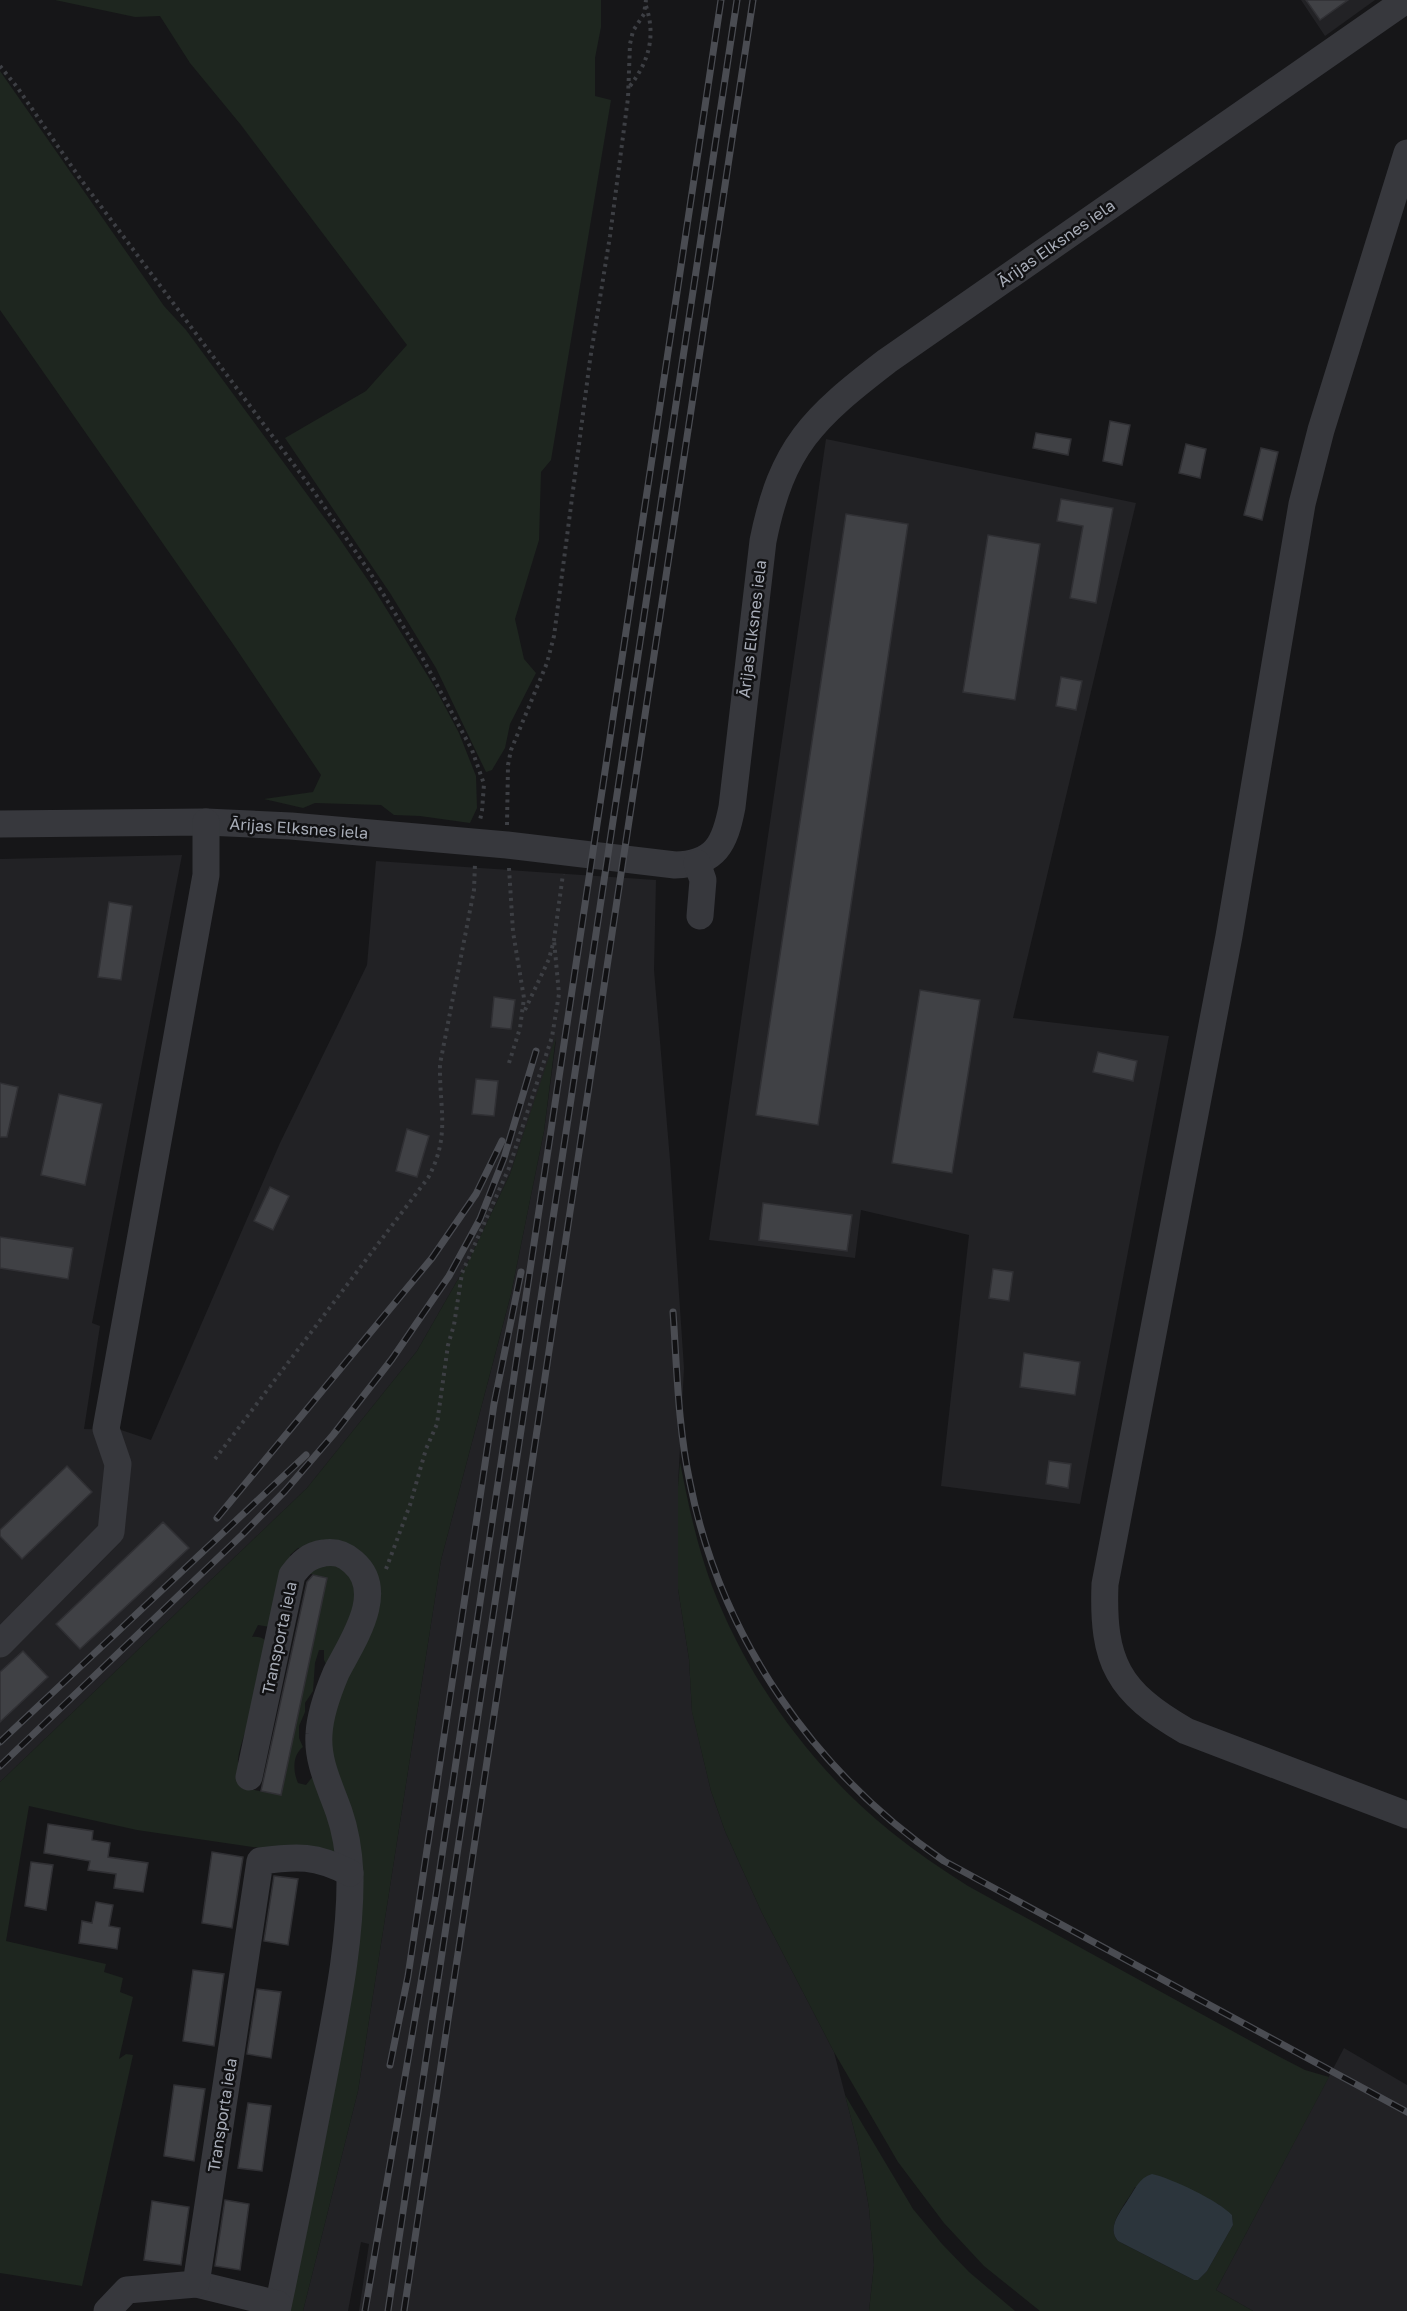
<svg xmlns="http://www.w3.org/2000/svg" width="1407" height="2311" viewBox="0 0 1407 2311" font-family="'Golos Text',sans-serif">
<rect width="100%" height="100%" fill="#161618"/>
<!-- built -->
<g fill="#222225">
<polygon points="1301,0 1375,0 1325,36"/>
<polygon points="826,439 1136,503 1013,1018 1169,1036 1080,1504 941,1486 969,1235 861,1210 855,1258 709,1240"/>
<polygon points="182,855 92,1323 100,1326 84,1429 121,1430 151,1440 280,1143 367,965 376,861 656,880 654,970 670,1160 684,1368 678,1486 678,1589 689,1659 692,1711 711,1791 725,1831 762,1913 834,2052 858,2145 869,2208 874,2265 869,2311 359,2311 369,2244 361,2242 348,2311 303,2311 358,2091 441,1560 511,1294 544,1131 556,1040 510,1174 469,1260 417,1351 307,1488 0,1782 0,859"/>
<polygon points="1344,2048 1407,2085 1407,2311 1253,2311 1216,2290"/>
</g>
<!-- green -->
<g fill="#1e261f" fill-rule="evenodd">
<polygon points="55,0 601,0 601,27 595,58 595,96 611,100 551,460 541,472 539,540 515,619 524,659 536,673 510,724 505,748 492,770 486,772 436,668 390,593 285,438 366,391 407,345 241,125 190,63 160,16 135,17"/>
<polygon points="0,71 164,306 186,330 337,535 374,589 434,686 459,733 476,776 477,808 470,823 420,816 394,815 381,805 315,803 303,808 264,799 313,792 321,775 233,644 0,310"/>
<path d="M 556,1036 L 544,1131 L 511,1294 L 441,1560 L 358,2091 L 303,2311 L 283,2311 L 341,2016 L 354,1899 L 353,1851 L 349,1829 L 326,1756 L 327,1719 L 337,1683 L 365,1626 L 370,1610 L 372,1593 L 371,1582 L 365,1568 L 349,1552 L 326,1547 L 298,1548 L 290,1555 L 292,1561 L 279,1595 L 273,1626 L 270,1627 L 258,1625 L 252,1637 C 285,1634 259,1683 254,1697 C 252,1701 254,1706 252,1710 C 248,1728 240,1742 238,1760 C 237,1770 249,1778 249,1789 L 281,1795 L 327,1578 L 307,1573 L 310,1567 C 333,1560 340,1558 358,1576 C 367,1606 350,1635 336,1661 L 326,1664 L 324,1660 L 324,1650 L 319,1650 L 315,1663 L 313,1691 L 305,1703 L 305,1712 L 299,1726 L 299,1738 L 303,1747 C 292,1755 293,1772 298,1783 L 306,1785 L 314,1775 C 328,1803 340,1828 342,1860 L 137,1830 L 29,1806 L 6,1941 L 106,1964 L 104,1972 L 123,1978 L 120,1992 L 133,1997 L 119,2059 L 126,2054 L 133,2055 L 82,2286 L 0,2273 L 0,1782 L 307,1488 L 417,1351 L 469,1260 L 510,1174 Z"/>
<path d="M 680,1462 C 688,1503 697,1546 712,1586 C 748,1680 811,1767 890,1831 C 915,1851 941,1869 968,1886 L 1278,2056 L 1305,2070 L 1329,2077 L 1216,2290 L 1253,2311 L 1040,2311 L 984,2266 L 944,2223 L 898,2162 L 834,2052 L 762,1913 L 725,1831 L 711,1791 L 692,1712 L 689,1659 L 678,1589 L 678,1486 ZM 1135,2187 L 1218,2204 L 1232,2215 L 1233,2225 L 1207,2271 L 1198,2280 L 1194,2280 L 1118,2241 C 1104,2225 1128,2202 1135,2187 Z"/>
<polygon points="845,2095 913,2209 942,2244 969,2272 1015,2311 869,2311 874,2265 869,2208 858,2145"/>
</g>
<!-- water -->
<path fill="#2c353c" d="M 1152,2174 C 1171,2178 1219,2201 1232,2215 L 1233,2225 L 1207,2271 L 1198,2280 L 1194,2280 L 1118,2241 C 1106,2227 1122,2210 1129,2198 C 1136,2188 1139,2178 1152,2174 Z"/>
<!-- building -->
<g fill="#404145" stroke="#303034" stroke-width="1.5">
<polygon points="1306,0 1348,0 1320,20"/>
<polygon points="1110,421 1130,425 1122,465 1103,461"/>
<polygon points="1036,433 1071,439 1068,455 1033,448"/>
<polygon points="1186,444 1206,449 1200,478 1179,473"/>
<polygon points="1261,448 1278,452 1262,520 1244,515"/>
<polygon points="1061,499 1113,508 1096,603 1070,598 1083,526 1057,521"/>
<polygon points="846,514 908,524 818,1125 756,1115"/>
<polygon points="988,535 1040,544 1015,700 963,692"/>
<polygon points="1061,677 1082,681 1076,710 1056,706"/>
<polygon points="109,902 132,906 121,980 98,977"/>
<polygon points="920,990 980,1000 952,1173 892,1163"/>
<polygon points="494,997 515,1000 511,1029 491,1027"/>
<polygon points="1098,1052 1137,1061 1133,1081 1093,1072"/>
<polygon points="476,1079 498,1081 494,1116 472,1114"/>
<polygon points="0,1083 18,1087 7,1137 0,1137"/>
<polygon points="59,1094 102,1104 85,1185 41,1175"/>
<polygon points="407,1129 429,1136 417,1177 396,1171"/>
<polygon points="270,1187 289,1196 273,1230 254,1221"/>
<polygon points="763,1203 852,1215 847,1251 759,1240"/>
<polygon points="0,1237 73,1248 68,1279 0,1268"/>
<polygon points="993,1269 1013,1272 1009,1301 989,1298"/>
<polygon points="1024,1353 1080,1362 1075,1395 1020,1387"/>
<polygon points="1049,1461 1071,1464 1068,1488 1046,1484"/>
<polygon points="67,1466 92,1492 22,1559 0,1536 0,1530"/>
<polygon points="163,1522 189,1548 80,1649 56,1624"/>
<polygon points="313,1575 327,1578 281,1795 261,1791 307,1582"/>
<polygon points="23,1651 48,1677 0,1722 0,1672"/>
<polygon points="48,1824 93,1831 92,1840 110,1843 108,1857 148,1863 143,1892 114,1888 116,1874 88,1870 90,1861 44,1853"/>
<polygon points="212,1852 243,1857 232,1928 202,1923"/>
<polygon points="31,1862 53,1865 46,1910 25,1906"/>
<polygon points="274,1876 298,1879 288,1945 264,1941"/>
<polygon points="96,1902 113,1905 109,1926 120,1928 117,1949 79,1943 82,1921 92,1923"/>
<polygon points="193,1970 224,1974 214,2046 183,2041"/>
<polygon points="257,1989 281,1992 271,2058 247,2054"/>
<polygon points="174,2085 205,2089 194,2161 164,2156"/>
<polygon points="248,2103 271,2106 262,2171 238,2168"/>
<polygon points="225,2200 249,2204 240,2270 215,2266"/>
<polygon points="152,2201 189,2207 181,2265 144,2260"/>
</g>
<g fill="none" stroke-linecap="round" stroke-linejoin="round">
<!-- path -->
<g stroke="#3d3f44" stroke-width="4" stroke-dasharray="3 4.5" stroke-linecap="butt">
<polyline points="0,66 17,87 79,177 312,489 369,571 422,657 472,750 484,784 482,811 480,820"/>
<path d="M 630,86 C 649,61 656,36 646,6"/>
<polyline points="507,825 508,765 511,750 547,663 554,636 590,360 610,236 628,98 630,44 633,31 644,14 646,0"/>
<polyline points="509,868 513,932 524,998 520,1028 509,1063"/>
<polyline points="525,1010 549,959 554,940 563,874"/>
<path d="M 215,1459 L 428,1178 C 451,1135 439,1109 440,1064 L 474,890 L 475,863"/>
<polyline points="386,1569 410,1505 426,1449 437,1424 448,1345 454,1325 462,1273 509,1168 552,1037 559,994 554,940"/>
</g>
<!-- minor -->
<g stroke="#37383d" stroke-width="27">
<path d="M 1407,153 L 1321,430 L 1302,504 L 1229,936 L 1105,1584 C 1102,1662 1118,1692 1186,1731 L 1407,1815"/>
<path d="M 0,824 L 206,822 L 291,826 L 507,845 L 675,865 C 716,864 725,843 732,807 L 763,541 C 782,446 813,418 887,361 L 1406,0"/>
<polyline points="697,863 703,880 700,916"/>
<polyline points="0,1644 111,1532 118,1464 106,1429 206,875 206,822"/>
<path d="M 249,1777 L 292,1575 C 301,1563 309,1555 324,1553 C 336,1551 344,1554 353,1562 C 388,1592 351,1643 336,1673 C 328,1692 320,1713 319,1734 C 317,1762 330,1786 339,1812 C 346,1832 349,1853 350,1874 C 351,1940 337,2007 325,2071 C 310,2151 294,2231 277,2311"/>
<polyline points="196,2284 278,2304"/>
<path d="M 107,2311 L 127,2290 L 196,2284 L 260,1861 C 297,1856 316,1855 350,1873"/>
</g>
<!-- rail casing -->
<g stroke="#4a4c52" stroke-width="7">
<g id="rail">
<path d="M 673,1312 C 677,1369 678,1427 690,1483 C 721,1638 814,1772 944,1861 L 1407,2112"/>
<polyline points="217,1518 432,1258 476,1194 502,1141"/>
<polyline points="0,1742 306,1455"/>
<polyline points="0,1766 242,1535 285,1491 333,1435 392,1359 449,1276 480,1219 504,1158 536,1051"/>
<polyline points="390,2065 408,1976 494,1404 521,1272"/>
<polyline points="365,2311 436,1895 721,0"/>
<polyline points="388,2311 737,0"/>
<polyline points="404,2311 753,0"/>
</g>
</g>
<!-- rail -->
<use href="#rail" stroke="#111113" stroke-width="4.5" stroke-dasharray="14" stroke-linecap="butt"/>
</g>
<g text-anchor="middle" stroke-width="5" stroke-linejoin="round" paint-order="stroke">
<!-- street labels -->
<g font-size="16" fill="#a8adb8" stroke="#111113">
<text transform="translate(1056 243) rotate(-35)" y="6">Ārijas Elksnes iela</text>
<text transform="translate(752 629) rotate(-83)" y="6">Ārijas Elksnes iela</text>
<text transform="translate(299 828) rotate(4)" y="6">Ārijas Elksnes iela</text>
<text transform="translate(279 1638) rotate(-78)" y="6">Transporta iela</text>
<text transform="translate(222 2115) rotate(-81)" y="6">Transporta iela</text>
</g>
</g>
</svg>
